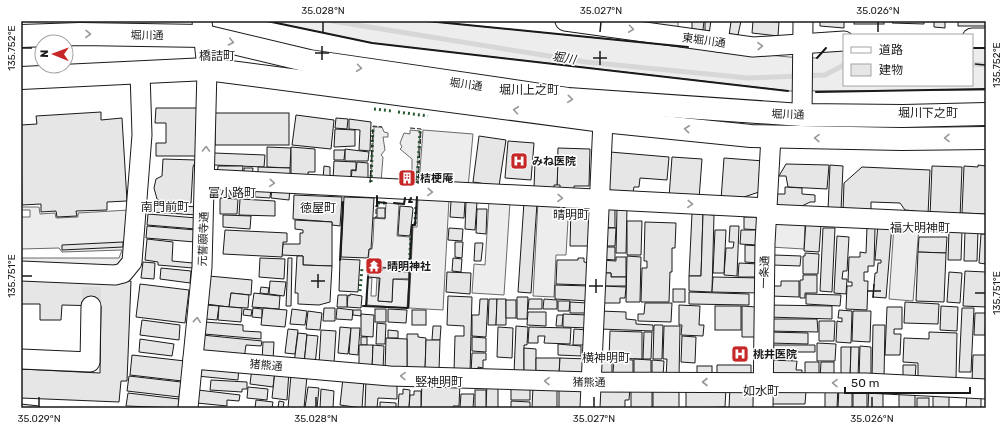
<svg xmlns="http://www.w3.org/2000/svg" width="1007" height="429" viewBox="0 0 1007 429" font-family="Rubik,'Noto Sans JP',sans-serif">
<rect width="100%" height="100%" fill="#fff"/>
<!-- built -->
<g fill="#ededed" stroke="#6a6a6a">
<polygon points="267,21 427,21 789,57 817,58 826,48 844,48 844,85 972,85 972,48 986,48 986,90 790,91 372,43"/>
<polygon points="643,21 678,21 678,28 668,28"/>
<polygon points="374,127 382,127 384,132 388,133 388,137 383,137 385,150 381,155 383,157 381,182 371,182"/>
<polygon points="410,130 420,131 416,184 412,184 412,159 400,149 402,147 400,143 404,133 410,134"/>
<polygon points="423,130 473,134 468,188 419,184"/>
<polygon points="418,197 449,199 443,310 409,308 413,227 417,227"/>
<polygon points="489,200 510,202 504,295 472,293 474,264 485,265"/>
<polygon points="538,201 569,203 566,255 556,255 554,297 533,296"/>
<polygon points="386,203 399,204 397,236 410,237 409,271 382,267 376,270 368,270 369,249 372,249 373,241 374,218 385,219"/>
<polygon points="21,207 39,207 40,214 55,213 56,218 78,217 78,213 129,210 124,257 112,270 21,267 21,258 119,258 122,250 62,252 59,248 21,249 21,217 30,217 30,210 21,210"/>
<polygon points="771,220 805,221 804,249 770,247"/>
<polygon points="894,225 919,227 913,301 889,299"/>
<polygon points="368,278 372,278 371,296 376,296 377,278 379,278 378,301 392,302 393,279 409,280 407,308 367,305"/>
</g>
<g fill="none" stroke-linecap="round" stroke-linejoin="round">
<!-- stream -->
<g stroke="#d7d7d7" stroke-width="5">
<polyline points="332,21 586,62 748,78 825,75 844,65"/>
<polyline points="972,64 986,65"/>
</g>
</g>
<!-- building -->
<g fill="#e6e6e6" stroke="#1a1a1a">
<polygon points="692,21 704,21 703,30 692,29"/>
<polygon points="705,21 716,21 715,32 705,31"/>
<polygon points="725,21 741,21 738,35 723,33"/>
<polygon points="753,21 779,22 778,36 752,33"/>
<polygon points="820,21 844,21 844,28 820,26"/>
<rect x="854" y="21" width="30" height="3"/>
<polygon points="892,21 924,21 924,24 892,23"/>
<polygon points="934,21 945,21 945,28 934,27"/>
<rect x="958" y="21" width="28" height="5"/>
<polygon points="156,108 198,108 198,156 156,156 156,143 166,143 166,123 155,123"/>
<polygon points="101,112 101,120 122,118 127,201 107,202 107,210 76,211 77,216 57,217 56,211 41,212 41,204 22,205 21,125 37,124 36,116"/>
<rect x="215" y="113" width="74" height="32"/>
<polygon points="296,115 334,120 331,149 292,145"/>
<polygon points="336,118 348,119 347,129 335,128"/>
<polygon points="349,119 371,122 370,151 359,150 360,130 349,129"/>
<polygon points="335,129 355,130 355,146 334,147"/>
<polygon points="479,136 506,140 499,186 473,182"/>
<polygon points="508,141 534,143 531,180 505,178"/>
<polygon points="267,147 291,148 290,168 267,167"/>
<polygon points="291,147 315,149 315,172 308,172 308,180 291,179"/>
<polygon points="558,148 590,149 589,186 574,186 574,189 560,188 560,185 557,185"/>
<polygon points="345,149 369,152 368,161 345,161"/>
<polygon points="334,150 345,150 344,160 334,160"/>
<polygon points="610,152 669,157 667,180 640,178 639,187 634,187 633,192 607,190"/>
<polygon points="214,153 265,155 264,167 214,165"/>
<polygon points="672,157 702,159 699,199 669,197"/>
<polygon points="724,158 764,161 762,191 732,201 721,200"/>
<polygon points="163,159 196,160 193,167 191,203 161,201 157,199 154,188 156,179 162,176"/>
<polygon points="538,159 551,159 551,162 558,162 557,185 554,185 554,189 534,188 535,162 538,162"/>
<polygon points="334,161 356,162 356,170 351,170 351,181 333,180"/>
<polygon points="357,162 368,163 368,181 351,181 352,170 356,171"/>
<polygon points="786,164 829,165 827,189 788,187 786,176 779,176"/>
<polygon points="830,165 843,166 841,211 828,210"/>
<polygon points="978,165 986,166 986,214 962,213 964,166 978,167"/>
<polygon points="218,166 243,166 242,176 217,176"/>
<polygon points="324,166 330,167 330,179 323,179"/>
<polygon points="932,166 962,167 960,218 930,216"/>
<polygon points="258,167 290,168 290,178 258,177"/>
<polygon points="862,167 930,170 928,215 915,215 915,211 905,210 900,203 871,202 871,213 843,211 844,183"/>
<polygon points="244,168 253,168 252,176 244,176"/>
<polygon points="404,172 412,172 411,184 403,183"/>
<polygon points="218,185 227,186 227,196 214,195 214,189"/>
<polygon points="229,186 249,186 248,197 229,197"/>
<polygon points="256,186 271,187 270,198 255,197"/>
<polygon points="272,187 290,188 289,200 271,198"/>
<polygon points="785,187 802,188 802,194 815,195 815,202 810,202 798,208 776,205 775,194 785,194"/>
<polygon points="294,195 342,197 340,226 332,225 332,222 293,219"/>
<polygon points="344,197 374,198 371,249 369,249 368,258 341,257"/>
<polygon points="220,198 238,199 237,214 220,214"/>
<polygon points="240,199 275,201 275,216 239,215"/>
<polygon points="451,201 465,201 464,218 450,217"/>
<polygon points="466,201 477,202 475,230 465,229"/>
<polygon points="524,202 537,203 531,293 518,292"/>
<polygon points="153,204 198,207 197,215 152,212"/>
<polygon points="400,206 412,207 413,209 410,236 398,235"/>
<polygon points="571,206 593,206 592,246 570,246"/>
<rect x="377" y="208" width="8" height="10"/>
<polygon points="608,208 615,208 615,228 602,227"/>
<polygon points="617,208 627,208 626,253 616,253"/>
<polygon points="477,209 487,209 486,234 476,233"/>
<polygon points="692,213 703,214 701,276 689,276"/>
<polygon points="148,214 197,218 196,229 147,225"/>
<polygon points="703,214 714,215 712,292 689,291 689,276 701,276"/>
<polygon points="223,215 251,216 250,229 223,227"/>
<polygon points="744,217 760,217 760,230 744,229"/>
<polygon points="295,220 332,222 332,266 303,265 303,256 282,255 283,244 300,244 300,233 303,233 303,230 295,229"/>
<polygon points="627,221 642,221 641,255 627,255"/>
<polygon points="806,221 821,225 819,252 804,251"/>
<polygon points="645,222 676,223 675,248 672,248 672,272 670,272 669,302 641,302 642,268 647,268 647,261 644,261"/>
<polygon points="878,224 892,225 886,298 873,297 875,273 877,273 878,263 881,263 881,260 875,260"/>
<polygon points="147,226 196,230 195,242 146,238"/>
<polygon points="730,226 739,226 737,276 724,275 726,248 733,248 734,242 729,242"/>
<polygon points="867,227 875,228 874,266 868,266 868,272 864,272 864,281 868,281 867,310 846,309 847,286 852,286 852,282 848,282 849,257 860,257 860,252 866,253"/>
<polygon points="449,228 463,229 462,241 448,240"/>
<polygon points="603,228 616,228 615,246 602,246"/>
<polygon points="823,228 835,228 832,292 820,291"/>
<polygon points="225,230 287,233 287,242 283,242 282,257 223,254"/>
<polygon points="715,230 726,230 724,273 713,273"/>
<polygon points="741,230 757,230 757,245 740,244"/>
<polygon points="949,230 962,231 961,260 948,260"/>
<polygon points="965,230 978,230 977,261 964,261"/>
<polygon points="981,234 986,234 986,264 979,263"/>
<polygon points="837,236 849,237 847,271 843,271 842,279 847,279 846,294 834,293"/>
<polygon points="919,237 947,237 946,253 918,252"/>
<polygon points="147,239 173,242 172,261 193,263 193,268 158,265 158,262 145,260"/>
<polygon points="123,242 123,247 62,250 62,245"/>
<polygon points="455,242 463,242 462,258 455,257"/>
<polygon points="475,243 483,243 481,261 474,261"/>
<polygon points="745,245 760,246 759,263 745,262"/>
<polygon points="602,247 615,247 615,260 601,259"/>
<polygon points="918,252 946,253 944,302 916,301"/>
<polygon points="805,253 819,254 818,274 803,274 803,256 805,256"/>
<polygon points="774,255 801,256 800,266 773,265"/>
<polygon points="297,256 303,256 303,265 332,266 330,302 319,305 298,304 298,293 295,293"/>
<polygon points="627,256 641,257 640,302 626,302"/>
<polygon points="616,257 626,257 626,277 611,277 611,273 601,273 601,260 616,261"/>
<polygon points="260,258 285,259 284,279 259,277"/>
<polygon points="288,258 292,258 291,306 286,306"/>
<polygon points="453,258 462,259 461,272 452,271"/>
<polygon points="578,258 584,258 584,262 589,263 588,285 556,284 557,260 578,260"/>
<polygon points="340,259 360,260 358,292 339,291"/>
<polygon points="143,262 155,263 154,279 141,278"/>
<polygon points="739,263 759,264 759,277 738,277"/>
<polygon points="161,268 191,271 190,283 160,279"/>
<polygon points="382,268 391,268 391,271 409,272 409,279 393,279 392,302 378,301 380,278 368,277 368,270 382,271"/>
<polygon points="965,271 986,272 986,307 963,306"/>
<polygon points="447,272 471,273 470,294 446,292"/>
<polygon points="949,272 962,273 960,303 947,302"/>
<polygon points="601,273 611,273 611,277 626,277 626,286 601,286"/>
<polygon points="803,275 817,275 817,293 805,293 805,298 800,298 800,280 803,280"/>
<polygon points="21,276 131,281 127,381 121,381 119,402 21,398 21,369 100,373 101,306 62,305 61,320 40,320 40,304 21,304"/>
<polygon points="209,276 252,280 251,295 231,293 229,307 206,304"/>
<polygon points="713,277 760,278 759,293 712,292"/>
<polygon points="270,281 286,282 284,296 269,294"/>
<polygon points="781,281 799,281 799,297 771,296 771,286 781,286"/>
<polygon points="140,284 189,290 185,323 136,317"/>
<polygon points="555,285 590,286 589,301 555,299"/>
<polygon points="601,286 626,287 625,298 620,298 620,303 600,303"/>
<polygon points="261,287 269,288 268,294 260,293"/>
<rect x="673" y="289" width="12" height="13"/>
<polygon points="689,292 749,294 749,305 689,304"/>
<polygon points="231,293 249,295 248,308 229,307"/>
<polygon points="254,293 280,296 279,309 252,307"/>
<polygon points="350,294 362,296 361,308 347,307 348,295 350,296"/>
<polygon points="806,294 841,295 840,306 806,304"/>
<polygon points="338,295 347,295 347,307 337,307"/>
<polygon points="448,296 472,297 470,373 454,372 455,336 464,336 464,326 447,325"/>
<polygon points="517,297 528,297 527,319 517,319"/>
<polygon points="480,299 488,299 486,337 472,336 472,315 479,315"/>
<polygon points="489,299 497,299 496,325 488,325"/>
<polygon points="497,299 506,299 506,325 496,325"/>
<polygon points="529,299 542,299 542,309 528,309"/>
<polygon points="544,299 557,300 557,309 543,309"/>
<rect x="506" y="300" width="10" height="18"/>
<polygon points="558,301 570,301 569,311 558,311"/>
<polygon points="570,302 588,303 588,313 570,313"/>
<polygon points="905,302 939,304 938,324 904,323"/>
<polygon points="645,303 672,303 671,322 638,321 638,314 644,314"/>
<polygon points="207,305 219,306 217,320 206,319"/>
<polygon points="679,305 700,306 699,325 704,325 703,336 681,335 682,325 679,325"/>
<polygon points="769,305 832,306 832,319 768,317"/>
<polygon points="219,306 242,308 241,322 218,320"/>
<rect x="715" y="306" width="26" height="24"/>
<polygon points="742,306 756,307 756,337 742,337"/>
<polygon points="941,306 958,307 957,331 940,330"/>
<polygon points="887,307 902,307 902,329 894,329 894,334 901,334 900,355 885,355"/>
<polygon points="253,308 262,309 262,318 252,317"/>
<polygon points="263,308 287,310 285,327 261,325"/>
<polygon points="324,308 335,308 335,321 323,321"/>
<polygon points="337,308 353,310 352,320 336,319"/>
<polygon points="962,308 974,308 971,372 959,372"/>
<polygon points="244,309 252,310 251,316 243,315"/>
<polygon points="292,309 307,311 305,325 290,324"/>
<rect x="375" y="309" width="11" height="13"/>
<polygon points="388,309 407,310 406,323 388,322"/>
<polygon points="353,310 361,310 361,316 353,315"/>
<rect x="412" y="310" width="14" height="15"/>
<polygon points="839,310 852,311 851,343 836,342 837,321 842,322 842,318 838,318"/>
<polygon points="308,311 322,313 320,330 306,329"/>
<polygon points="600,311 626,312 626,319 636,320 636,324 653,325 653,331 600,329"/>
<polygon points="853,311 871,311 870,342 852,341"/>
<polygon points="528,312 546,312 546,326 527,325"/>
<polygon points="975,313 986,313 985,335 974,335"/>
<polygon points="361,314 374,315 373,337 361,336"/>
<polygon points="563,314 588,315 588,328 563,327"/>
<polygon points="557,315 563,315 562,326 556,326"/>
<polygon points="769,319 817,319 818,332 768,331"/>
<polygon points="142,320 180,325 179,340 140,335"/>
<polygon points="819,321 835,321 834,341 819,341"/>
<polygon points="205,322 243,325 243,331 261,332 261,339 204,334"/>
<polygon points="377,323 386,324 385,344 376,344"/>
<polygon points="654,325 663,325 662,359 653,359"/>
<polygon points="873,325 885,325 884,379 872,379"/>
<polygon points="433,326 441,326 440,340 432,340"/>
<polygon points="516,326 528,327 527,345 524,345 524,374 514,373"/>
<polygon points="664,326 680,326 679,377 666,377 667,359 663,359"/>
<polygon points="340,327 351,328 348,354 338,353"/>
<polygon points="498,327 513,328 512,358 497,357"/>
<polygon points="529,327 571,328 570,344 544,343 545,336 538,336 538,343 528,343"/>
<polygon points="351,328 360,328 358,355 349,354"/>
<polygon points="288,329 298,330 295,354 285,353"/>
<polygon points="574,329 588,330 587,345 573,345"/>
<polygon points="321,330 336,331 334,364 319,364"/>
<polygon points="388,330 398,331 398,338 388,338"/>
<polygon points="610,331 642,332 642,359 609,358"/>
<polygon points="644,332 652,332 651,359 643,359"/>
<polygon points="769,332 808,333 808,344 768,343"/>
<polygon points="929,332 957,333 956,379 918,378 918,363 903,362 904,338 929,339"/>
<polygon points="298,333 307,334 304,364 294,363"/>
<polygon points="407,334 418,334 418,337 426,338 425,371 407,371"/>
<polygon points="202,335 262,341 261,346 246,345 244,359 200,354"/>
<polygon points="307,335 318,336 315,365 304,364"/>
<polygon points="682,336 696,337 695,363 681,362"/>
<rect x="361" y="337" width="6" height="8"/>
<polygon points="472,337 486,338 486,352 472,351"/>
<polygon points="386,338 407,339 407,371 385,370"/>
<polygon points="140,339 174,344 172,356 139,352"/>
<polygon points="426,340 440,340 439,371 425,371"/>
<polygon points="263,342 274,342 273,361 262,361"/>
<polygon points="817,343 836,344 835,361 817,361"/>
<polygon points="558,344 581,346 581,356 558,355"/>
<polygon points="359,345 373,345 372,369 359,369"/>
<polygon points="373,345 384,346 383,369 372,369"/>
<polygon points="768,345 815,345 815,352 792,352 792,360 768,360"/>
<polygon points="860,346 871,347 871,379 859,379"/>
<polygon points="841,347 851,347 850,379 841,378"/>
<polygon points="851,347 859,347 858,379 850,379"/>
<polygon points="524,348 536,349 536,374 524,374"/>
<polygon points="472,353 486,353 486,360 483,360 483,368 478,367 478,373 471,373"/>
<polygon points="132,355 185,361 182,381 130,375"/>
<polygon points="973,355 986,355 986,382 972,381"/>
<polygon points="536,358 560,358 559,374 536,374"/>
<polygon points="560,358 588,359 587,375 559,374"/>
<polygon points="599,359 612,360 612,374 599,373"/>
<polygon points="614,359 633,360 633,374 613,373"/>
<polygon points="634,359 651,360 651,378 634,374"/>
<polygon points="652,360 664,361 663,376 652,376"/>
<polygon points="768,360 797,361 796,370 802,370 802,377 767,376"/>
<polygon points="805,362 819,362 819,378 805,375"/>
<polygon points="821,362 834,362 834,378 820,378"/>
<polygon points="198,363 239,366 238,380 197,376"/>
<polygon points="717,365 751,365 751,379 717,378"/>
<polygon points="903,365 916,365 915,379 903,379"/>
<rect x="697" y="366" width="15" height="12"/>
<polygon points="252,368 275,371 273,387 250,384"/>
<polygon points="275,371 289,371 287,400 272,398"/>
<polygon points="291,375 307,376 304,408 288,408"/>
<polygon points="129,376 181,382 179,397 127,391"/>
<polygon points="343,378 364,379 362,408 340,405"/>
<polygon points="366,379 397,380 397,399 378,398 377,408 365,408"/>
<polygon points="211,380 247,382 247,389 242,389 242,392 210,390"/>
<polygon points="422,382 460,383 459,406 453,406 453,408 421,408"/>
<polygon points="487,382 498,382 498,408 486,408"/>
<polygon points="530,383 530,400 511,400 511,389"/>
<polygon points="533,386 557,386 557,408 532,408"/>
<rect x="631" y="386" width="21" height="22"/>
<polygon points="653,386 679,387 679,408 653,408"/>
<polygon points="825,386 838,386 837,408 825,408"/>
<polygon points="248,387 268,389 267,400 247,398"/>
<polygon points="308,387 319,388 317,408 305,408"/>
<polygon points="598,387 630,388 629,400 625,400 625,408 595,408"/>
<polygon points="686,387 726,388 725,407 686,408"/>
<polygon points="730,387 758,387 758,408 727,408 729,408"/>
<polygon points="839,387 852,387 852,408 838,408"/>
<polygon points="559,388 582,388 583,408 559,408"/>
<polygon points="869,388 883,388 883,408 868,408"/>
<polygon points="321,389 334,391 333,408 320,408"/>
<polygon points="403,389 410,390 409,408 398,408 399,394 403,394"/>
<rect x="853" y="389" width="14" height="19"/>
<polygon points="198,390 240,395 239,401 227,400 227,406 197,403"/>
<rect x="475" y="390" width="11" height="18"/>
<polygon points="769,390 806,391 805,404 768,404"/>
<polygon points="414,391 421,391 421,408 409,408 410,395 414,395"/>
<polygon points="899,392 915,393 915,408 899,408"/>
<polygon points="933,392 949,393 949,408 933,408"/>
<polygon points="128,393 179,399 178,408 126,406"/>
<polygon points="967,393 981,394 981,408 966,408"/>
<polygon points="461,394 474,394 473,408 460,408"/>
<rect x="917" y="398" width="12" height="10"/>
<polygon points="256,400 273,402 272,408 255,408"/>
<polygon points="279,401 284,402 283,408 278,408"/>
<polygon points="511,401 530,402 530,408 511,408"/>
<polygon points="380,402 396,403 396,408 380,408"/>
<polygon points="21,404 39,406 39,408 21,408"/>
</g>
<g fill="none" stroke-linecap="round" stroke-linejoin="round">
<!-- minor-tunnel -->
<polyline stroke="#ddd" stroke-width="19" stroke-dasharray="19 10" stroke-linecap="butt" points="91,306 92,279"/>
<!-- minor casing -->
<g stroke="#1a1a1a" stroke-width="21">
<g id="minor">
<polyline points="565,21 753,47 844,41"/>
<polyline points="972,38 986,38"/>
<polyline points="718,42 721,21"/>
<polyline points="802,115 803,21"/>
<polyline points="205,179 767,208"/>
<polyline points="766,214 986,224"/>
<polyline points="21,271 115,275 123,273 132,262 142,135 140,72"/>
<polyline points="21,359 90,362 91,306"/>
<polyline points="193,359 390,376 591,382 866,383 986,389"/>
<polyline points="188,408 202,267 207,69 202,21"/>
<polyline points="590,408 603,121"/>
<polyline points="763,408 765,243 771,136"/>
</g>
</g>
<!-- major casing -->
<g stroke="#1a1a1a" stroke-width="24">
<g id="major">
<polyline points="21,36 80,34 204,36 309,61 568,99 802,115 903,116 986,114"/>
<polyline points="21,78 207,69 603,121 751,136 902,139 986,138"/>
</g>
</g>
<!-- minor -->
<use href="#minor" stroke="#fff" stroke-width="19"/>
<!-- major -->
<use href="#major" stroke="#fff" stroke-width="22"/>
<!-- hedge -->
<g stroke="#2b5a34" stroke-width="3" stroke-dasharray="2 3" stroke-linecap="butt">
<polyline points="374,109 392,111"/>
<polyline points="398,112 428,116"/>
<polyline points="371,182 373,127"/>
<polyline points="417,183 420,131"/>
<polyline points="377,207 377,203 385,203"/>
<polyline points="415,224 416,205"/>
<polyline points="377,270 381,270"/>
<polyline points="405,271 409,271 411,234"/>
<polyline points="360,291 362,268"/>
</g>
<!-- fence -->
<g stroke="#1a1a1a" stroke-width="1" stroke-dasharray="5 2" stroke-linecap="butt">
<polyline points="410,128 421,129 418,184"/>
<polyline points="370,183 373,126 382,127"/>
<polyline points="373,218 376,218 376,206"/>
</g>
<!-- wall -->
<g stroke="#1a1a1a" stroke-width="2">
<polyline points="267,21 372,43 788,91"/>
<polyline points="427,21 688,47"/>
<polyline points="972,48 986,48"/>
<polyline points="817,58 826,48"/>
<polyline points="816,92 986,89"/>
<polyline points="411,198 409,202 412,202"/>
<polyline points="377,202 386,203"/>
<polyline points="394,203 404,204 405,198"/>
<polyline points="377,206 377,196"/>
<polyline points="340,260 343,202"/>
<polyline points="363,306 408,308 412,225 415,225 417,197"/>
<polyline points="366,306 368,277"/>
</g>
</g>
<!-- one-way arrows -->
<defs><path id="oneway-chevron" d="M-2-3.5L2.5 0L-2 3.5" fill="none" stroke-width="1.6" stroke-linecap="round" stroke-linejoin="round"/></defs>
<g stroke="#989898">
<use href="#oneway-chevron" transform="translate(631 29) rotate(8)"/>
<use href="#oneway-chevron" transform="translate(88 34) rotate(1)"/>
<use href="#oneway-chevron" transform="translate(231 42) rotate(13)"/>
<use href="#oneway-chevron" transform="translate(760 46) rotate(-3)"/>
<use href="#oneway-chevron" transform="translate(359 68) rotate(8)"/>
<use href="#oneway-chevron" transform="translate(570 99) rotate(5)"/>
<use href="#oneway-chevron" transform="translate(516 110) rotate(-173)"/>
<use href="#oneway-chevron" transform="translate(687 129) rotate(-174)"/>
<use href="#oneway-chevron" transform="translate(817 138) rotate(-178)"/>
<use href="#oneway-chevron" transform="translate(947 138) rotate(179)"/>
<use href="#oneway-chevron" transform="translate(206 149) rotate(-89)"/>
<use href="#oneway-chevron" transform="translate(272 183) rotate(4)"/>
<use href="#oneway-chevron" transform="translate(430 192) rotate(3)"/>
<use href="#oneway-chevron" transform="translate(560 198) rotate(2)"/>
<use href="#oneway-chevron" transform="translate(690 204) rotate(3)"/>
<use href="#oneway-chevron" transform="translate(197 320) rotate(-84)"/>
<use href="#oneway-chevron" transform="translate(403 376) rotate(-178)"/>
<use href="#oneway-chevron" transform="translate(547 381) rotate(-178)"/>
<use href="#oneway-chevron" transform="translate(705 382) rotate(180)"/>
<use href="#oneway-chevron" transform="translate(835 383) rotate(-179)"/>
</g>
<!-- ticks -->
<path fill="none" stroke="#1a1a1a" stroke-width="1.5" d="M 323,32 L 323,22M 600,32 L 601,22M 878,32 L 878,22M 22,48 L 32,48M 315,53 L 329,53M 593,58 L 607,58M 322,60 L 322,46M 975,64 L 985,65M 600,65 L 600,51M 22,276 L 32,276M 311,281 L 325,281M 589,286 L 603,286M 318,288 L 318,274M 867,291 L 881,291M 596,293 L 596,279M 975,293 L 985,293M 873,298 L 874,284M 39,407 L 39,397M 316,407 L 316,397M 594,407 L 594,397M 872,407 L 872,397"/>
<!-- icons -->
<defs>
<g id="hospital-square" transform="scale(0.9)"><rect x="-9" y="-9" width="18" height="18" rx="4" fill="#c62828" stroke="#fff"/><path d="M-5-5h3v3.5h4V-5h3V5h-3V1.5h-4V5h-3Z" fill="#fff"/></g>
<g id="building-square" transform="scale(0.9)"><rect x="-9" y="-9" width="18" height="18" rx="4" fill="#c62828" stroke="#fff"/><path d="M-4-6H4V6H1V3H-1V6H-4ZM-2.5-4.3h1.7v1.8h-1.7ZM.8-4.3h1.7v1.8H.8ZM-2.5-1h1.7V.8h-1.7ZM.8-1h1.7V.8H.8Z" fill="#fff"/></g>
<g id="temple-square" transform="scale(0.9)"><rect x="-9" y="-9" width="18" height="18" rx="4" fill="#c62828" stroke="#fff"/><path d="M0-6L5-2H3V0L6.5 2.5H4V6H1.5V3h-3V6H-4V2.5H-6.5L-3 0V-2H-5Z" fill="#fff"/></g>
</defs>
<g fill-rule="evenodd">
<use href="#hospital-square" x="519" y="161"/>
<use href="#building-square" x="407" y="178"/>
<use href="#temple-square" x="374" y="266"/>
<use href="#hospital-square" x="740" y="354"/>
</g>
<g text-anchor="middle" stroke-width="3" stroke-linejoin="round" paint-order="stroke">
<!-- street labels -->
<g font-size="11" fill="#1a1a1a" stroke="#fff">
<text transform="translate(147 35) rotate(1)" y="4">堀川通</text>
<text transform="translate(704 40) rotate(8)" y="4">東堀川通</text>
<text transform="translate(466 84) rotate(8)" y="4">堀川通</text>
<text transform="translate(788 114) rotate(2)" y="4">堀川通</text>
<text transform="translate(203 239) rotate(-88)" y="4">元誓願寺通</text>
<text transform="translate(764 272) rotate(-88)" y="4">一条通</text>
<text transform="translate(266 365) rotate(5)" y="4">猪熊通</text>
<text transform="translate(589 382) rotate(1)" y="4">猪熊通</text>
</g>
<!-- poi labels -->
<g font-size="11" font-weight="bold" fill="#1a1a1a" stroke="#fff" text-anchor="start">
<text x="532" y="165">みね医院</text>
<text x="420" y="182">桔梗庵</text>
<text x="387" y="270">晴明神社</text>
<text x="753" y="358">桃井医院</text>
</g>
<!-- neighbourhood labels -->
<g font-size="12" fill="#1a1a1a" stroke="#fff">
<text x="217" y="60">橋詰町</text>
<text x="529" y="94">堀川上之町</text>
<text x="928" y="117">堀川下之町</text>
<text x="232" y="197">富小路町</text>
<text x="165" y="211">南門前町</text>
<text x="318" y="212">徳屋町</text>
<text x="571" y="219">晴明町</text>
<text x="920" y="232">福大明神町</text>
<text x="606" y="362">横神明町</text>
<text x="439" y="386">竪神明町</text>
<text x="761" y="395">如水町</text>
</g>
<!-- water labels -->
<g font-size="12" font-style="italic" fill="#1a1a1a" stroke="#fff">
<text transform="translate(564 58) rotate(9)" y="4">堀川</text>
</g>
</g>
<!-- border -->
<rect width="1007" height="429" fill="none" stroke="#ffffff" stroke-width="44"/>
<!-- legend -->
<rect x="843" y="34" width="130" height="52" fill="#ffffff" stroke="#a3a3a3"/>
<rect x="851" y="47" width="20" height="6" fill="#ffffff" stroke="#a3a3a3"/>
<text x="879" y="54" font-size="12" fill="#1a1a1a">道路</text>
<rect x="851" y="64" width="20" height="12" fill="#e6e6e6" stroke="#a3a3a3"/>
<text x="879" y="74" font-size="12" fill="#1a1a1a">建物</text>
<!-- north arrow -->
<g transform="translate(54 54) rotate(271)"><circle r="19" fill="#ffffff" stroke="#a3a3a3"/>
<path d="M0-3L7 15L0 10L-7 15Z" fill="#c62828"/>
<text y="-6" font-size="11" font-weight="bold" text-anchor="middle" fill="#1a1a1a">N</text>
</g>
<!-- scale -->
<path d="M845 387v6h125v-6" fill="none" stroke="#1a1a1a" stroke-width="2"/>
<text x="851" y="387" font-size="12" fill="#1a1a1a" stroke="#ffffff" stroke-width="3" paint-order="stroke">50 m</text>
<rect x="22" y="22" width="963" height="385" fill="none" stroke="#1a1a1a" stroke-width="1.5"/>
<g font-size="10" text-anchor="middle" fill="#1a1a1a">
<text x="323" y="14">35.028°N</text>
<text x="601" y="14">35.027°N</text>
<text x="878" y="14">35.026°N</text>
<text transform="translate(11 48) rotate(-90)" y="4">135.752°E</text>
<text transform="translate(996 65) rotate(-90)" y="4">135.752°E</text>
<text transform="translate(11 276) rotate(-90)" y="4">135.751°E</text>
<text transform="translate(996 293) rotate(-90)" y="4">135.751°E</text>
<text x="39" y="422">35.029°N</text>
<text x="316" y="422">35.028°N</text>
<text x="594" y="422">35.027°N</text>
<text x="872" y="422">35.026°N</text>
</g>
</svg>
